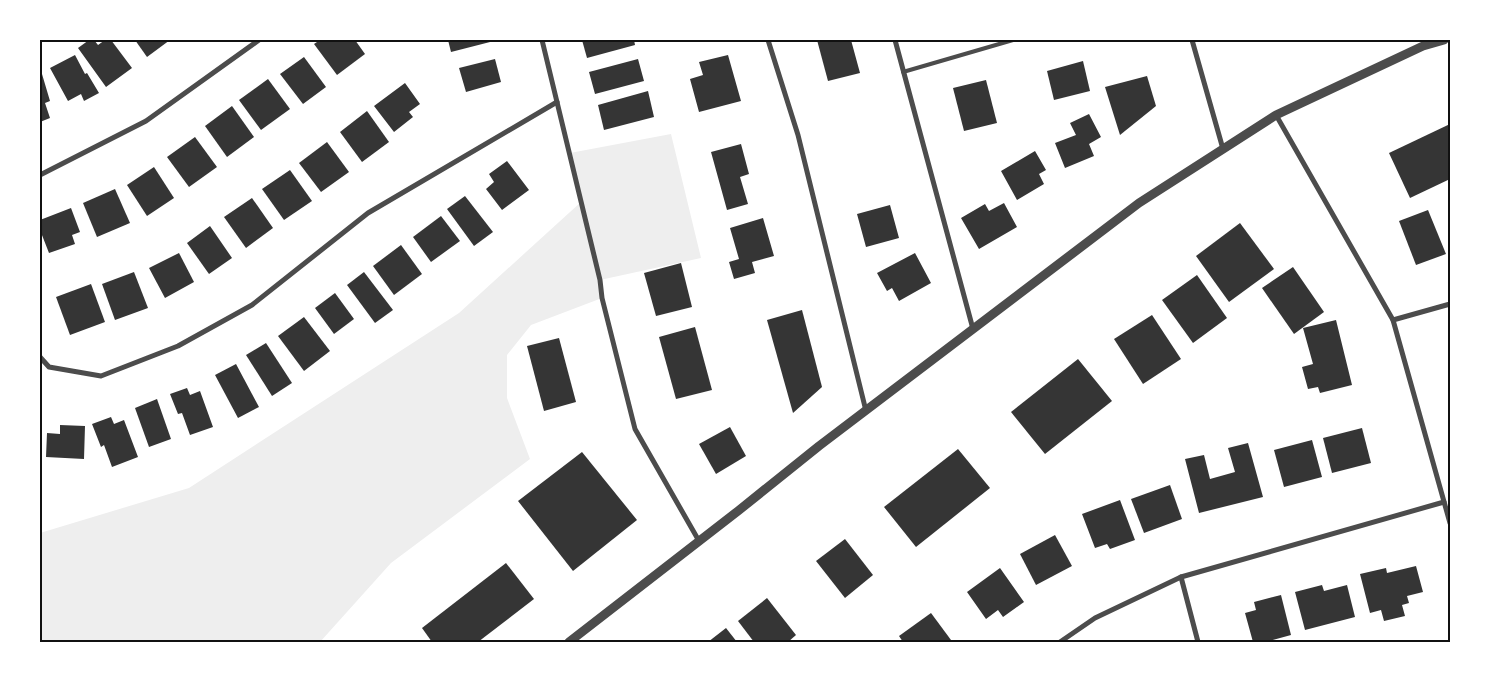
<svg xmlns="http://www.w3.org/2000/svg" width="1490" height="682" viewBox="0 0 1490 682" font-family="Rubik,sans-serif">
<rect width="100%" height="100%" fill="#fff"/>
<!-- green -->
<polygon fill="#eee" points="671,134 701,258 600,280 602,298 531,325 507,355 507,398 530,459 391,563 320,642 40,642 40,533 189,488 459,313 581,202 570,153"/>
<!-- building -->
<g fill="#353535">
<polygon points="89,40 94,40 98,45 105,40 111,40 132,68 106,87 78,48"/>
<polygon points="135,40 170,40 147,57"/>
<polygon points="320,40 355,40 365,54 337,75 314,44"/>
<polygon points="448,40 494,40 494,41 451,52"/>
<polygon points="582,40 634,40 635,45 587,58"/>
<polygon points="817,40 851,40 860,73 828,81"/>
<polygon points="75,55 85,74 87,73 99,93 84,101 81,94 68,101 50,68"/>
<polygon points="728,55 741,101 699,112 690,79 703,75 699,62"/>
<polygon points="304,57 326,87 303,104 280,74"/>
<polygon points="495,59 501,82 466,92 459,68"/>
<polygon points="638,59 644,81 595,94 589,72"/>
<polygon points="1083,61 1090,91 1054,100 1047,71"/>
<polygon points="40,74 42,74 50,101 45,103 50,118 40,122"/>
<polygon points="1147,76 1156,106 1120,135 1105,87"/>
<polygon points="268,79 290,109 261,130 239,100"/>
<polygon points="986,80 997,123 964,131 953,88"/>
<polygon points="405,83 420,104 409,112 413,117 394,132 374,106"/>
<polygon points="648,91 654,117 604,130 598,105"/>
<polygon points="232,106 254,137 227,157 205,126"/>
<polygon points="367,111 389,142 362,162 340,132"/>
<polygon points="1089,114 1101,137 1089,144 1094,156 1065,168 1055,143 1076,135 1070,123"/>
<polygon points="1450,124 1450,179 1410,198 1389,153"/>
<polygon points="195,137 217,167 189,187 167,157"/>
<polygon points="327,142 349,172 321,192 299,163"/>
<polygon points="741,144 749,174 740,177 748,204 727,210 711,152"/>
<polygon points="1035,151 1046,170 1039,174 1044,184 1017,200 1001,171"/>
<polygon points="507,161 529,190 502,210 486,189 494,182 489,174"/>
<polygon points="154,167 174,198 147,216 127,185"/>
<polygon points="290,170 312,201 284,220 262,189"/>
<polygon points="115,189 130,223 97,237 83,203"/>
<polygon points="465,196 493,232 474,246 447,209"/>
<polygon points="252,198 273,228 246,248 224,217"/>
<polygon points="1004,203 1017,227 979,249 961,218 985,204 989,211"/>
<polygon points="890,205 899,238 866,247 857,214"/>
<polygon points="71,208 80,232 72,235 75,244 49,253 40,230 40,220"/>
<polygon points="1428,210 1446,254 1416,265 1399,221"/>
<polygon points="441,216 460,241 431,262 413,237"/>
<polygon points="763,218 774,256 752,262 755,273 734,279 729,262 739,259 730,228"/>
<polygon points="1240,223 1274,269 1229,302 1196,256"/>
<polygon points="210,226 232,258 209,274 187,243"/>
<polygon points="401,245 422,274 394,295 373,266"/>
<polygon points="179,253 194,282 165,298 149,268"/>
<polygon points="915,253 931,283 899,301 892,288 887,291 877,273"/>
<polygon points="681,263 692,307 656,316 644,273"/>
<polygon points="1293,267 1324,312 1294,334 1262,288"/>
<polygon points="134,272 148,308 115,320 102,284"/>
<polygon points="364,272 393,310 375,323 347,285"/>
<polygon points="1197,275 1227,318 1193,343 1162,300"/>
<polygon points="91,284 105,322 70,335 56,297"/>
<polygon points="335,293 354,319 334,334 315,308"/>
<polygon points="802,310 822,387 793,413 767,320"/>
<polygon points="1152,315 1181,359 1143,384 1114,339"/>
<polygon points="304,317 330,351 304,371 278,336"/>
<polygon points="1336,320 1352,385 1320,393 1318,387 1308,389 1302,367 1313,364 1303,328"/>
<polygon points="695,327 712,390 676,399 659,337"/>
<polygon points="559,338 576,402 544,411 527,346"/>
<polygon points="266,343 292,383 272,396 246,355"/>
<polygon points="1078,359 1112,401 1045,454 1011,412"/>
<polygon points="236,364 259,407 238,418 215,375"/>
<polygon points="187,388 190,395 200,391 213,427 190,435 182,413 178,414 170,394"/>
<polygon points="157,399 171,439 149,447 135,408"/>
<polygon points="111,417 114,424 124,420 138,457 112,467 104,445 101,447 92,424"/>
<polygon points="60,425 85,426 84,459 46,457 47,433 60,434"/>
<polygon points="730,427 746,456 716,474 699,444"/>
<polygon points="1362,428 1371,463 1332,473 1323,438"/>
<polygon points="1312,440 1322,477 1284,487 1274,450"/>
<polygon points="1248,443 1263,497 1199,513 1185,459 1204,455 1210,479 1235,472 1228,448"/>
<polygon points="958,449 990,488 916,547 884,507"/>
<polygon points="582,452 637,520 573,571 518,501"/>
<polygon points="1170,485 1182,519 1144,533 1131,499"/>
<polygon points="1120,500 1135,540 1110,549 1107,544 1095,548 1082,514"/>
<polygon points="1055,535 1072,566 1036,585 1020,554"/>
<polygon points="845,539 873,575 845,598 816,561"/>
<polygon points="506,563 534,599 478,642 432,642 422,628"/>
<polygon points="1416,566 1423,592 1407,596 1409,603 1402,605 1405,616 1384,621 1381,610 1370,613 1360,574 1386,568 1387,573"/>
<polygon points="1000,568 1024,602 1003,617 998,610 986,619 967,592"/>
<polygon points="1322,585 1324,591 1347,585 1355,617 1305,630 1295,592"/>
<polygon points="1281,595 1291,635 1265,642 1253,642 1245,613 1256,610 1254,602"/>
<polygon points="767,598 796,635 788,642 754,642 738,621"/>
<polygon points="931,613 951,640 948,642 903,642 899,636"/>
<polygon points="726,628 737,642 708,642"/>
</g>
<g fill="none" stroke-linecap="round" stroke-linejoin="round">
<!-- service -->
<polyline stroke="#4c4c4c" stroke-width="4" points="903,72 1013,40"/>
<!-- minor -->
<g stroke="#4c4c4c" stroke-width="5">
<polyline points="542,40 600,280 602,298 635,429 699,541"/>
<polyline points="768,40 798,135 866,411"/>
<polyline points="895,40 973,329"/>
<polyline points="1192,40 1223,149"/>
<polyline points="1276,115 1393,320 1450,523"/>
<polyline points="40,175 146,121 259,40"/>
<polyline points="1393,320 1450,304"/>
<polyline points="40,357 49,367 101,376 178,346 252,305 368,213 557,102"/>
<polyline points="1181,577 1198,642"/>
<polyline points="1060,642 1095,618 1181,577 1444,502"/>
</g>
<!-- tertiary -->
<polyline stroke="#4c4c4c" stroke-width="9" points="569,642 738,511 819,446 1139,203 1276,115 1423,46 1444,40"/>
</g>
<!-- border -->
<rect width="1490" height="682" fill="none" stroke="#ffffff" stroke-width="82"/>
<rect x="41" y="41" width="1408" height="600" fill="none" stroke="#111" stroke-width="2"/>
</svg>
